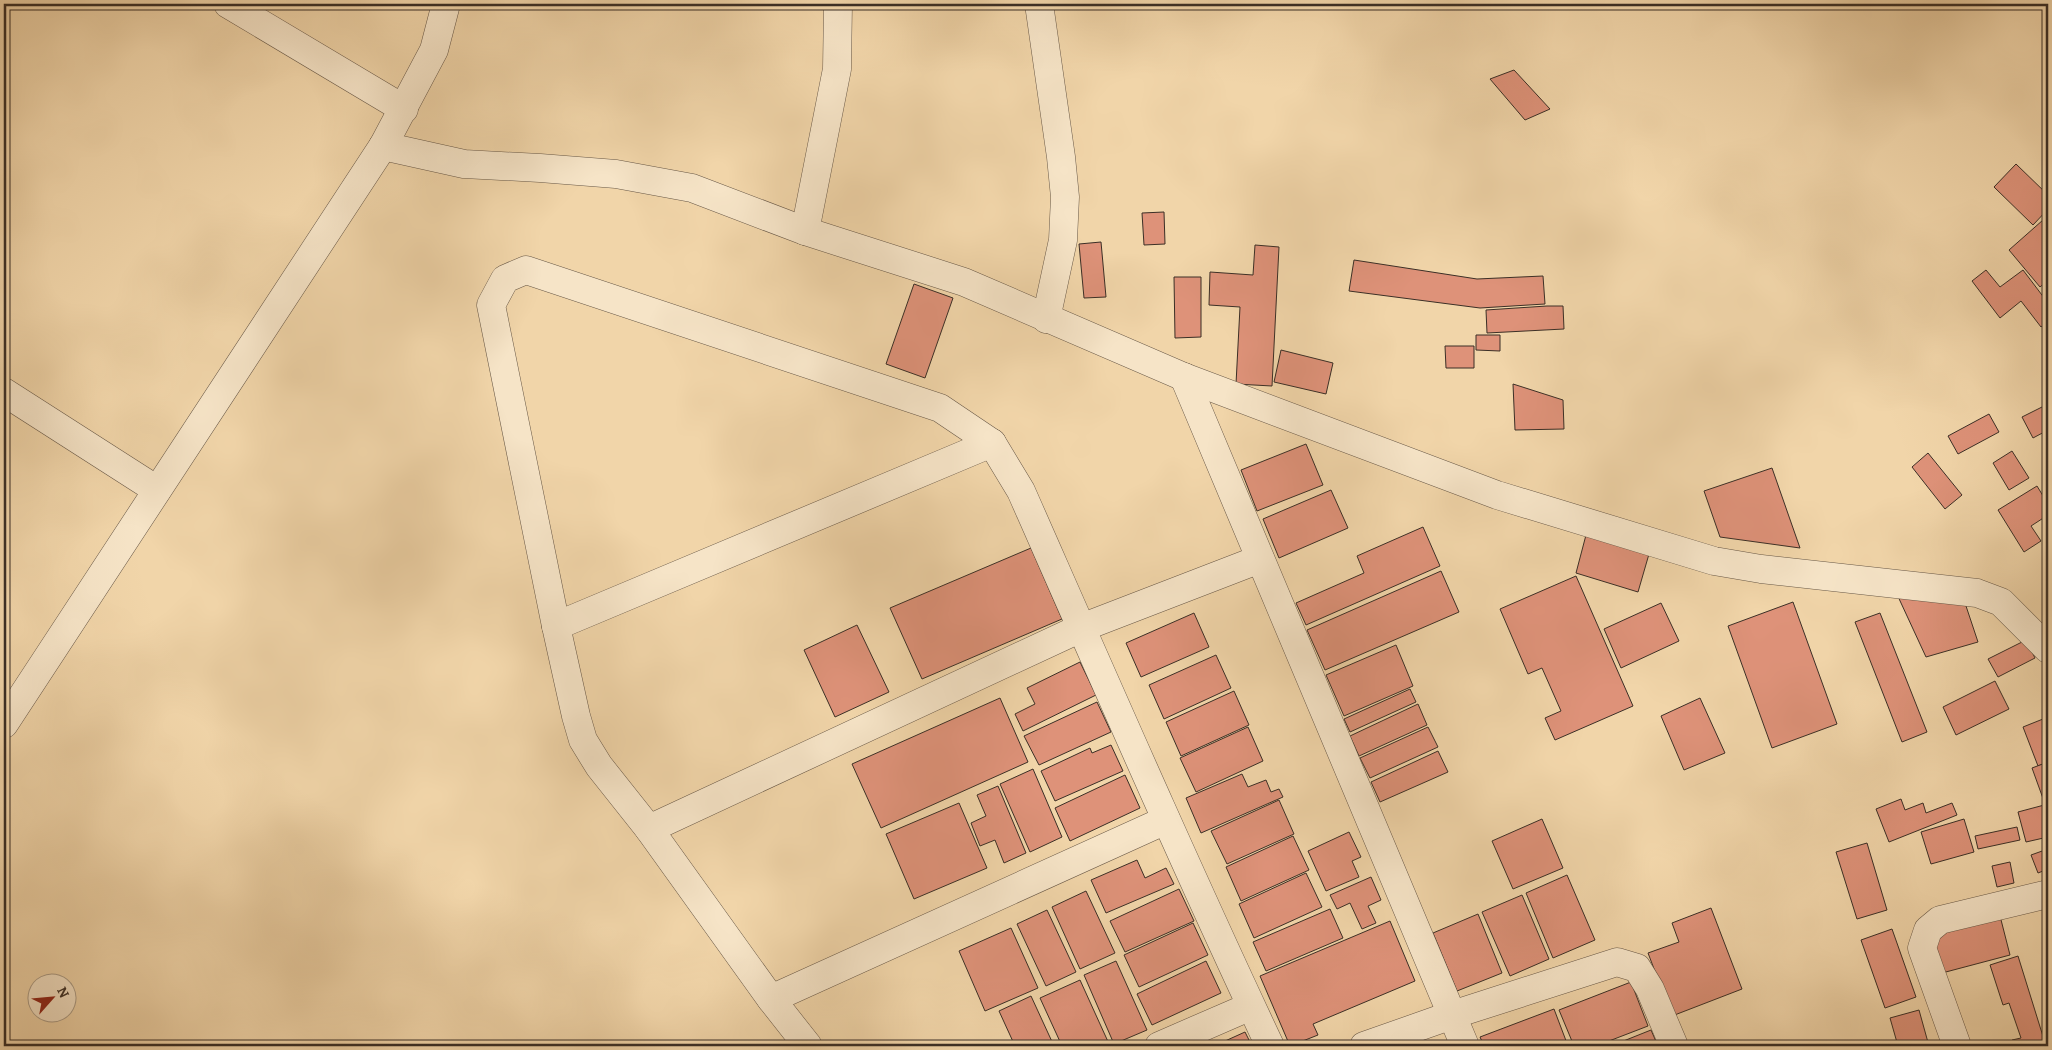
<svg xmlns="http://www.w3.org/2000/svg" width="2052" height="1050" viewBox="0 0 2052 1050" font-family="Alegreya,serif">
<rect width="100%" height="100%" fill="#f1d5a9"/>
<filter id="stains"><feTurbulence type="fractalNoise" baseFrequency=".004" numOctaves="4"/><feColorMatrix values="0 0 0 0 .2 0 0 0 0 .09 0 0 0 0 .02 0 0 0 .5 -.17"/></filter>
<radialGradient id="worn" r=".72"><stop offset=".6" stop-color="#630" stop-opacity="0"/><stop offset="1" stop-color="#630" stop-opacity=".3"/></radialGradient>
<!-- building -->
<g fill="#de9279" stroke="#3b2f26">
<polygon points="1514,70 1550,109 1525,120 1490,79"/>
<polygon points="2016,164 2048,195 2048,209 2033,225 1994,187"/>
<polygon points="1164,212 1165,244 1144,245 1142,213"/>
<polygon points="2043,220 2048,226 2048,280 2040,287 2009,250"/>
<polygon points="1101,242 1106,297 1084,298 1079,244"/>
<polygon points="1255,245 1279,247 1272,386 1236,384 1240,307 1209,305 1210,272 1253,275"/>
<polygon points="1354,260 1477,279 1543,276 1545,304 1480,308 1349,291"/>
<polygon points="1986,270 2000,287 2023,270 2048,303 2048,321 2041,327 2021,301 2000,318 1972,281"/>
<polygon points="1174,277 1201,277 1201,337 1175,338"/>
<polygon points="914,284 953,298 925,378 886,364"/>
<polygon points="1547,306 1563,306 1564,329 1487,333 1486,310"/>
<polygon points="1476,335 1500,335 1500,351 1476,350"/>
<polygon points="1445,346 1474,346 1474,368 1446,368"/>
<polygon points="1281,350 1333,363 1326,394 1274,382"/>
<polygon points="1513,384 1563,400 1564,429 1515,430"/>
<polygon points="2048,404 2048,430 2033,438 2022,417"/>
<polygon points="1989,414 1999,432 1958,454 1948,436"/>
<polygon points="1306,444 1323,485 1257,511 1241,470"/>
<polygon points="2012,451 2029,478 2009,490 1993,463"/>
<polygon points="1928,453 1962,495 1945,509 1912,467"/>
<polygon points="1772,468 1800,548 1720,537 1704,491"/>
<polygon points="2037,486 2048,504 2048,515 2031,526 2041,541 2024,552 1998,510"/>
<polygon points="1331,490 1348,528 1279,558 1263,519"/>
<polygon points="1423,527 1440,566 1306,625 1296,603 1364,573 1357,556"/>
<polygon points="1586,535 1649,554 1638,592 1576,573"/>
<polygon points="1031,548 1062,619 922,679 890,608"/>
<polygon points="1441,571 1459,612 1325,670 1307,630"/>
<polygon points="1576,576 1633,706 1555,740 1545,718 1561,711 1542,668 1528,674 1500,609"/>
<polygon points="1895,590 1964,600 1978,642 1926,657"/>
<polygon points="1793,602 1837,724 1772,748 1728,626"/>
<polygon points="1661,603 1679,641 1621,668 1604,629"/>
<polygon points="1194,613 1209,647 1141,677 1126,643"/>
<polygon points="1880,613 1927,732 1902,742 1855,622"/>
<polygon points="857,625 889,692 835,717 804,650"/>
<polygon points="2026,640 2035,658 1998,677 1988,659"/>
<polygon points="1396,645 1413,686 1344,716 1326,675"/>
<polygon points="1216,655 1231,688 1164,719 1149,685"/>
<polygon points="1080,662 1096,695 1023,731 1015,714 1035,704 1027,688"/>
<polygon points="1995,681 2009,709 1956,735 1943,707"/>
<polygon points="1410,689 1416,702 1350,732 1344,719"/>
<polygon points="1234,691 1249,725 1181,756 1166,722"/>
<polygon points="1000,698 1028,762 881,828 852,764"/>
<polygon points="1700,698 1725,753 1684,770 1661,716"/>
<polygon points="1097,702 1111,732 1039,765 1024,736"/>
<polygon points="1418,704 1427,725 1359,756 1350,736"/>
<polygon points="2048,717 2048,762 2038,766 2023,727"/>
<polygon points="1248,727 1263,761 1196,792 1180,758"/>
<polygon points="1428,727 1438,747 1370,778 1360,758"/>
<polygon points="1111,745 1123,771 1055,801 1041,771 1090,748 1092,753"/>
<polygon points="1438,751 1448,772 1380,802 1371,782"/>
<polygon points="2048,762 2048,803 2045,804 2032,768"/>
<polygon points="1033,769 1062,837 1030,852 1000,784"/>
<polygon points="1242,774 1248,787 1266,780 1271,792 1279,789 1283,797 1201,833 1186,798"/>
<polygon points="1125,775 1140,808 1070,841 1055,808"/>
<polygon points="998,786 1026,853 1004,863 995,840 980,846 971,823 986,816 977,795"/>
<polygon points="1901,799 1905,810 1923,803 1926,813 1952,803 1957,815 1889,842 1876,809"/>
<polygon points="1279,800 1294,834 1227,864 1211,831"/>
<polygon points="959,803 987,868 914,899 886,834"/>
<polygon points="2048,804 2048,837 2026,842 2018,812"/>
<polygon points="1542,819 1563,868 1513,889 1492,841"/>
<polygon points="1964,819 1974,852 1931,864 1921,832"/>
<polygon points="2017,827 2020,840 1978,849 1975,836"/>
<polygon points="1349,832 1361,857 1352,861 1359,877 1326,891 1308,851"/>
<polygon points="1293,836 1309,870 1241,901 1226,867"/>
<polygon points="1867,843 1887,910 1857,919 1836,852"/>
<polygon points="2045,850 2048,858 2048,869 2038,873 2031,855"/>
<polygon points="1137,860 1145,878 1166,868 1174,884 1106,913 1091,880"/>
<polygon points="2010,862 2014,883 1997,887 1992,866"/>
<polygon points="1306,873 1322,907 1254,938 1239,904"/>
<polygon points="1567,875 1595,940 1553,958 1526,893"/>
<polygon points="1371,877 1381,900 1368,906 1376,923 1362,929 1350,903 1337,909 1330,895"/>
<polygon points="1179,889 1194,921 1125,952 1110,921"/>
<polygon points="1086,891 1115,953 1080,969 1052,907"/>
<polygon points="1522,895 1549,959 1510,976 1482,912"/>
<polygon points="1711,908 1742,989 1672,1016 1648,953 1679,942 1672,923"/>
<polygon points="1330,909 1343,938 1266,971 1253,942"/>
<polygon points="1047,910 1076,972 1046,986 1017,924"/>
<polygon points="1999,912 2010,955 1942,973 1930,931"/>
<polygon points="1478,914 1502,973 1457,991 1433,933"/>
<polygon points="1390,921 1415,981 1313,1024 1318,1035 1290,1046 1260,976"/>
<polygon points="1193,923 1208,955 1139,987 1124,955"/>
<polygon points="1011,928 1038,988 985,1011 959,951"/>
<polygon points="1892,929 1916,997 1885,1008 1861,940"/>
<polygon points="2018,956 2046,1046 2014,1046 2012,1040 2021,1038 2009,1003 2003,1005 1990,965"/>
<polygon points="1116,961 1147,1030 1114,1044 1084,975"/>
<polygon points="1206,961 1221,993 1152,1025 1137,994"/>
<polygon points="1080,980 1110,1046 1062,1046 1040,998"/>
<polygon points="1631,982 1648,1026 1596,1046 1574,1046 1559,1010"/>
<polygon points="1031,996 1054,1046 1015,1046 999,1011"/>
<polygon points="1554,1009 1568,1046 1484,1046 1480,1037"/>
<polygon points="1919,1010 1929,1046 1898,1046 1890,1018"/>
<polygon points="1651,1030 1658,1046 1611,1046"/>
<polygon points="1245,1032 1252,1046 1214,1046"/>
</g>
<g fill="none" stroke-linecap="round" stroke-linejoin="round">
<!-- minor casing -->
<g stroke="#685847" stroke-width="29">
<g id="minor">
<polyline points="228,4 404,109"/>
<polyline points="1039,4 1061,157 1065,197 1063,240 1046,319"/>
<polyline points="383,146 464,164 540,168 616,174 692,188 805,231 964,282 1184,377 1497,495 1714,561 1761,569 1977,593 2001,602 2048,649"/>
<polyline points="805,231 837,69 838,4"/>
<polyline points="1184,377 1465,1046"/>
<polyline points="4,392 157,490"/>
<polyline points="556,626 992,443"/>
<polyline points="4,724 383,146 434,50 446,4"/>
<polyline points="649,829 1081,628 1260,559"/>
<polyline points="771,999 1166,820"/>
<path d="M 808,1046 L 771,999 L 649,829 L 599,766 L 583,740 L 576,716 L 556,626 L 491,305 L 505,279 L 526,270 L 940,408 L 992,443 L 1021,491 C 1103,677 1184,863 1270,1046"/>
<polyline points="1159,1046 1242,1010 1251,1009"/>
<polyline points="1364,1046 1452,1015 1617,962 1637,968 1650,989 1674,1046"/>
<polyline points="1957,1046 1922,948 1928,930 1940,920 2048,894"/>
</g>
</g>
<!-- minor -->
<use href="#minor" stroke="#f6e4c7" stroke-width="28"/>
</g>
<!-- margin -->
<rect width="2052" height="1050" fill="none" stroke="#f1d5a9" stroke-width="20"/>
<rect x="5" y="5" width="2042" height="1040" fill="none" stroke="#3b2f26" stroke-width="2.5"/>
<rect x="10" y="10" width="2032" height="1030" fill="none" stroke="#3b2f26"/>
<!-- north arrow -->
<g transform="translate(52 998) rotate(63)"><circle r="24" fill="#f6e4c7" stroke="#ab9c87"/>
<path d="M0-4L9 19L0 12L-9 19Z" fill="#8f2418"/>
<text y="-8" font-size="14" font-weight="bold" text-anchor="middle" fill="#3b2f26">N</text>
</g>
<rect width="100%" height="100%" filter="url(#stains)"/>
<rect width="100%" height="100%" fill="url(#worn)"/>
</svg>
